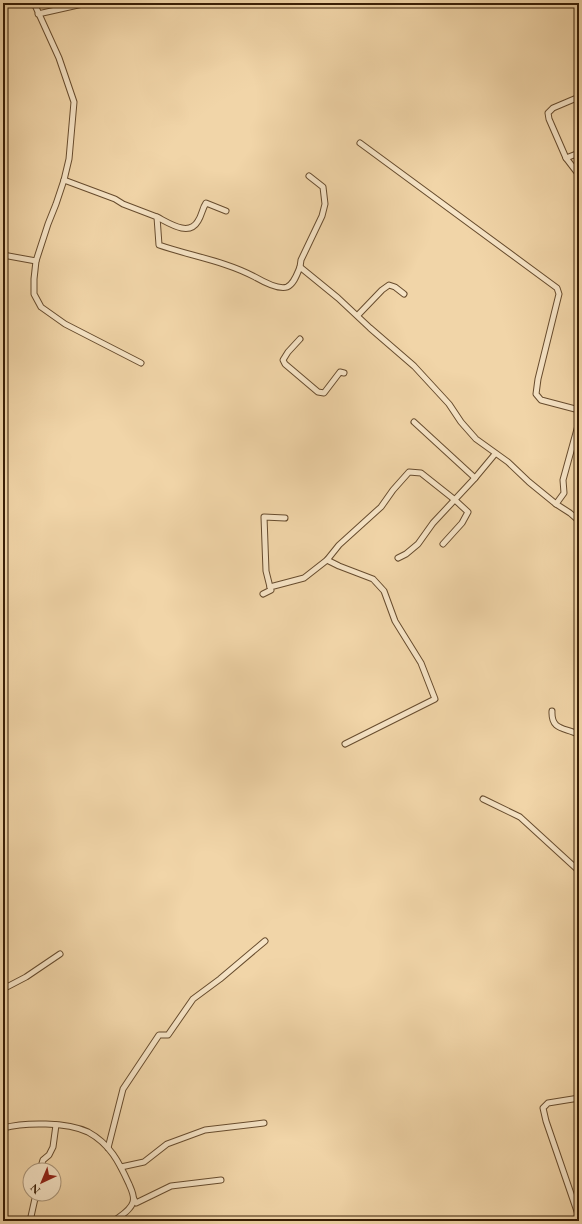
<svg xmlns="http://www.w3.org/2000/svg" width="582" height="1224" viewBox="0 0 582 1224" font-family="'EB Garamond',serif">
<rect width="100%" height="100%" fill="#f1d5a8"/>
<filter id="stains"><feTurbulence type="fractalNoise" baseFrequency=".005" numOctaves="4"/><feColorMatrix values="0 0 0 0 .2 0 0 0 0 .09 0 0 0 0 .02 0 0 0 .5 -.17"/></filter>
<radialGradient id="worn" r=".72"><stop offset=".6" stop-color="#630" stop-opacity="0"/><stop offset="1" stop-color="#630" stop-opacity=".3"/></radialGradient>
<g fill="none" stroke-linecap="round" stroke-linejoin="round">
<!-- minor casing -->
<g stroke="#674c2e" stroke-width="7">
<g id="minor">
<polyline points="38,14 87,3"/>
<polyline points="579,97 553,108 548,113 549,119 566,158 579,175"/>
<polyline points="360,143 557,288 559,294 538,379 536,394 541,400 579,410"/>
<polyline points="566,158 579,153"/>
<path d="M 64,180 L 115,199 L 123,204 L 157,217 L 159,245 C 191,256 225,261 255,277 C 262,281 279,290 287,287 C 294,284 297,274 300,267 L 338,298 L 370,328 L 414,366 L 449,404 L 461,422 L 476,439 L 508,462 L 529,482 L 556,504 L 564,493 L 563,480 L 579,422"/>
<path d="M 157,217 C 169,223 189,237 198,221 C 202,215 202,209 206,203 L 226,211"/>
<polyline points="3,255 36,261 48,224 56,204 64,180 69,159 74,102 59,58 34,3"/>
<polyline points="36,261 34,279 34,294 41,307 65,324 141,363"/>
<polyline points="300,267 301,260 322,216 325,204 323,187 309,176"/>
<polyline points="358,315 382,290 389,285 395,287 404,294"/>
<polyline points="300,339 288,352 283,360 285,364 318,392 324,393 340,372 344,373"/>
<polyline points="414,422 475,478"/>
<polyline points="556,504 570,513 579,521"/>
<polyline points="398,558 406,554 418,544 433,523 475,478 495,454"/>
<polyline points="327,560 339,566 373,579 384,591 395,621 421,663 435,699 345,744"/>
<polyline points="270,587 266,571 264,517 285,518"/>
<polyline points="263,594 271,590 270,587 304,578 327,560 339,545 381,507 393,490 409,472 421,473 455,500 468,512 462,523 443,544"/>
<path d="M 552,711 C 551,732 567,727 579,735"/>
<polyline points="483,799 520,817 579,871"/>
<polyline points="3,989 26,977 60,954"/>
<polyline points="579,1098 548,1103 543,1108 546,1121 579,1217"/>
<path d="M 3,1128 C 25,1122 67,1122 88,1132 C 110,1144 119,1162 129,1184 C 131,1189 135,1196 133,1202 C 131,1210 120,1216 114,1221"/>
<polyline points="108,1148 123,1089 159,1035 168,1035 193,999 220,979 265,941"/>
<polyline points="121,1167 144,1162 167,1144 205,1130 264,1123"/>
<polyline points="40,1170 43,1160 49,1155 53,1147 56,1125"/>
<polyline points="134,1199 136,1203 171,1186 221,1180"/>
<polyline points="30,1221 36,1194"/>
</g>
</g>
<!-- minor -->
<use href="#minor" stroke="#f6e4c6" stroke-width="5"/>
</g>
<!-- margin -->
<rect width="582" height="1224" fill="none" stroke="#f1d5a8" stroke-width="16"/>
<rect x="4" y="4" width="574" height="1216" fill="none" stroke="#391e05" stroke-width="2"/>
<rect x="8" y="8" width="566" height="1208" fill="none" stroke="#391e05"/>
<!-- north arrow -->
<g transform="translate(42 1182) rotate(224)"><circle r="19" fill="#f6e4c6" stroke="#aa9579"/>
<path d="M0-3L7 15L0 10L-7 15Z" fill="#8f2418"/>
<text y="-6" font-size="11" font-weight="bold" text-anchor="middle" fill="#391e05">N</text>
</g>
<rect width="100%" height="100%" filter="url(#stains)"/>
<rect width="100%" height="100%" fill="url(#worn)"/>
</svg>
